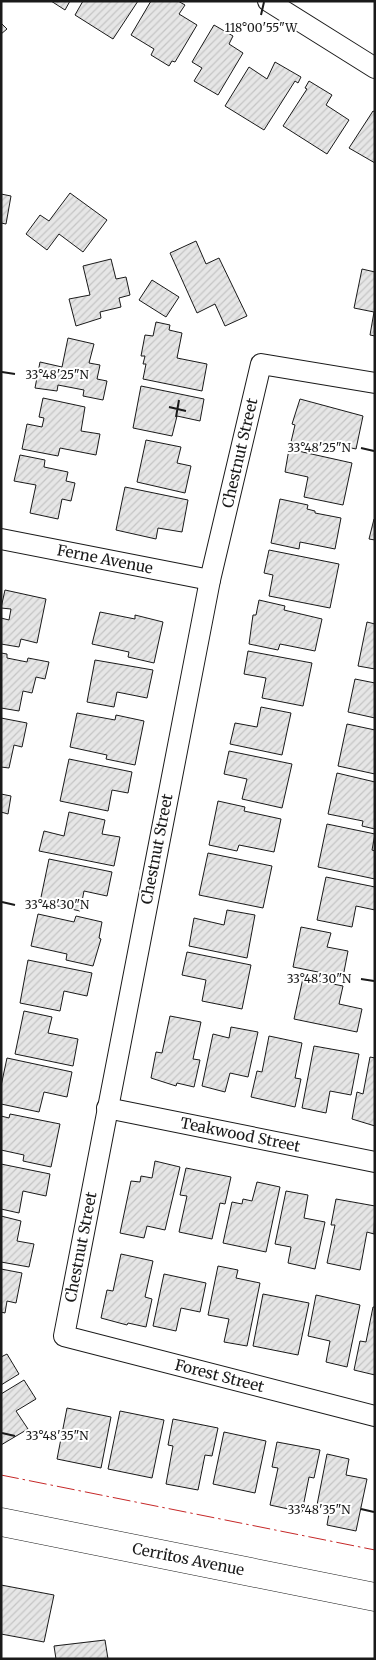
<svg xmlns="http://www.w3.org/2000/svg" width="376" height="1660" viewBox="0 0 376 1660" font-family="Merriweather,serif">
<defs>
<pattern id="building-hatch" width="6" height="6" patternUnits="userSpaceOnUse" patternTransform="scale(1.25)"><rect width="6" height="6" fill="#e6e6e6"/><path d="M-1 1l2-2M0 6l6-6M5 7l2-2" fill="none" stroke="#c5c5c5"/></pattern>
</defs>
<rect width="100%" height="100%" fill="#fff"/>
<!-- building -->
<g fill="url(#building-hatch)" stroke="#1a1a1a">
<polygon points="51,1 70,1 65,10"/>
<polygon points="83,1 138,1 113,39 75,15"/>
<polygon points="151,1 178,1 185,5 179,14 197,25 175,62 172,61 169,66 151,55 154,49 131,35"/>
<polygon points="1,23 7,29 1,34"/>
<polygon points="214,25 233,36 229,44 243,53 218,95 194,81 202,68 192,62"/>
<polygon points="275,62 301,77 298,83 295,81 264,130 225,106 249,67 267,79"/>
<polygon points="309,81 332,95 326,105 349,120 327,154 283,126 307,89 305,88"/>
<polygon points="373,111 375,112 375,163 349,148"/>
<polygon points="70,193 107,220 83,252 59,234 47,250 26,234 40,215 49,221"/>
<polygon points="1,194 11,196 6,224 1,223"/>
<polygon points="196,241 206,264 219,258 247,316 225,326 215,304 197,313 170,253"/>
<polygon points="111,259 116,279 126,277 130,295 119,298 121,307 100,312 101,318 76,326 69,299 90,295 83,266"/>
<polygon points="362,269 375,272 375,336 370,335 374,312 354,308"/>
<polygon points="152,280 179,297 166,317 139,300"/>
<polygon points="156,322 170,325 169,330 182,333 177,358 207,364 202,391 143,379 146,364 143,364 145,356 141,356 145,335 153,336"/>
<polygon points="68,338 94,344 89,363 100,365 97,379 107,381 103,400 83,396 84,390 58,385 57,391 35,388 40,362 62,367"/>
<polygon points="141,386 204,399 200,421 177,416 172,436 133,428"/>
<polygon points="43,398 85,407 81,431 100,434 96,455 60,448 58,456 22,449 27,424 42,427 44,418 39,417"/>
<polygon points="300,399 363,416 356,449 320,441 318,448 291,442 295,425 292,424"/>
<polygon points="146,440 181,447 177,463 191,466 185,493 137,482"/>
<polygon points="289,449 352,463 343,505 304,497 308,477 285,472"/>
<polygon points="20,455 45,460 44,467 68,472 66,481 75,483 71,501 62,499 58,519 30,513 36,485 14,481"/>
<polygon points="125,487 188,500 182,532 158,528 156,539 116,530"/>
<polygon points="280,499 308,505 307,509 315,511 315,513 341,518 335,549 300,542 299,549 271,543"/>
<polygon points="374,519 375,519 375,540 369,539"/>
<polygon points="269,550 339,564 330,608 269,596 273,575 264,573"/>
<polygon points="5,590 46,599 37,643 21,639 19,647 1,644 1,618 9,620 11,609 1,608"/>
<polygon points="259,600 285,606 284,610 322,619 315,651 280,644 278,650 249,644 253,615 256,615"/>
<polygon points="100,612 135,619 135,615 163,622 154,663 128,657 129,652 92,644"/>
<polygon points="367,622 375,624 375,669 358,666"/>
<polygon points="248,651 312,663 303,706 262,698 266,678 244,674"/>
<polygon points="1,653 7,654 7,658 27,662 28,658 49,662 45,679 36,677 32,693 23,691 19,711 1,708"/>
<polygon points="95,660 153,670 147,698 117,692 114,707 87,702"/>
<polygon points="355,679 375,683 375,718 348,712"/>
<polygon points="261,707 291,713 282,755 230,744 235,723 257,727"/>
<polygon points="77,713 115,720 116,715 144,721 135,765 106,759 107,755 70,747"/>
<polygon points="1,718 27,723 22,747 14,745 9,768 1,767"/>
<polygon points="347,724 375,730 375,774 338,766"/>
<polygon points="229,751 292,764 282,808 242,799 247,779 224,774"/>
<polygon points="69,759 132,772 128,793 112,790 108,811 60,801"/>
<polygon points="337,773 375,782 375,829 362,826 363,821 328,814"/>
<polygon points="1,794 11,796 8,814 1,812"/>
<polygon points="218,801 245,807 244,811 281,819 274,852 239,845 237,851 209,845"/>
<polygon points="69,812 105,820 102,834 120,837 114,866 39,851 44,831 64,836"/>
<polygon points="327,824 375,834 372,850 375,851 375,879 318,867"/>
<polygon points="208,853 272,866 263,908 199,895"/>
<polygon points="49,859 112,872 107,896 84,891 80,911 40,902"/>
<polygon points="326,877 375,887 375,910 356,906 352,927 317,920"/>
<polygon points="227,910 255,915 247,958 189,946 194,918 224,925"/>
<polygon points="38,914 74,922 76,916 102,922 99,938 101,939 93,966 66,960 67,954 31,946"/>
<polygon points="301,927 331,933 327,947 348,951 343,977 293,967"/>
<polygon points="187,952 251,965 242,1009 202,1001 206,980 182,975"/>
<polygon points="28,960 92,973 87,996 64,991 60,1011 20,1003"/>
<polygon points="303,978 343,986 339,1004 362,1009 357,1032 294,1019"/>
<polygon points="24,1011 52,1017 48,1033 78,1039 73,1066 15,1054"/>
<polygon points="170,1016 201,1022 193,1059 200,1060 194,1087 177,1083 176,1086 151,1078 156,1052 162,1053"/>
<polygon points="231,1027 258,1032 248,1077 230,1073 225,1092 202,1086 213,1034 229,1038"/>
<polygon points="269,1036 302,1043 295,1078 301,1079 295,1107 251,1097 257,1071 262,1072"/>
<polygon points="314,1046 359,1054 351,1095 330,1091 326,1113 302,1108"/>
<polygon points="370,1057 375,1058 375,1126 352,1119 357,1092 363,1094"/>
<polygon points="7,1058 72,1072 67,1097 44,1092 39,1112 1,1104 1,1086"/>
<polygon points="10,1114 60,1124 51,1167 23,1161 24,1155 1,1150 1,1116 9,1118"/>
<polygon points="155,1161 180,1167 165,1230 147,1226 144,1238 120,1233 131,1181 140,1182 141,1176 152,1178"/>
<polygon points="1,1164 50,1174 46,1196 23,1191 19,1213 1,1209"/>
<polygon points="186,1168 231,1177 225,1204 220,1203 212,1239 179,1232 187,1196 180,1195"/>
<polygon points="257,1182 280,1187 266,1252 223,1243 232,1202 242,1204 243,1199 252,1201"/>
<polygon points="286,1191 308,1195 304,1218 325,1222 315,1269 288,1263 291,1247 275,1244"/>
<polygon points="336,1199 375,1206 374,1234 367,1232 360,1270 327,1263 335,1225 331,1225"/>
<polygon points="1,1216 21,1221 17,1241 34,1244 29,1267 1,1262"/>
<polygon points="121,1254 153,1261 145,1297 152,1299 146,1327 128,1323 127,1325 101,1318 107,1290 113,1291"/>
<polygon points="218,1266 238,1270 236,1278 260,1283 247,1346 224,1342 229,1319 208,1315"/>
<polygon points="1,1269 22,1273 16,1303 7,1301 5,1313 1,1312"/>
<polygon points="164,1274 206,1283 200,1312 181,1308 176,1331 153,1326"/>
<polygon points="263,1294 309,1303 298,1355 253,1346"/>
<polygon points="316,1295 360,1305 347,1367 326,1362 330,1341 308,1336"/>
<polygon points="373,1307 375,1307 375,1375 354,1370 360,1341 366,1342"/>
<polygon points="7,1354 19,1374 1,1385 1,1357"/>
<polygon points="24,1380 36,1399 16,1411 28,1429 1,1445 1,1394"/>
<polygon points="67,1408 111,1417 101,1468 57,1459"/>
<polygon points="120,1411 164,1420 152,1478 108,1469"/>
<polygon points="173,1419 218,1428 212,1456 205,1455 198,1490 166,1484 173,1446 168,1445"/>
<polygon points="224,1432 266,1441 255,1493 213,1484"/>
<polygon points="277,1442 320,1450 314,1478 309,1477 302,1512 270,1505 278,1468 272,1467"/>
<polygon points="327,1454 349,1459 346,1475 367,1479 356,1531 327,1525 330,1508 317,1505"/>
<polygon points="1,1585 54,1595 44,1642 1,1634"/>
<polygon points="105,1640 108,1659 56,1659 54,1646"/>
</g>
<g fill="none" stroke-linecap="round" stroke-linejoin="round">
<!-- minor casing -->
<g stroke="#1a1a1a" stroke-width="22">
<g id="minor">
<polyline points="268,1 375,68"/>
<path id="s1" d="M 375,383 L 261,364 L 210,580 L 64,1336 L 375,1416"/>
<path id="s2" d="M 1,539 L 210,580"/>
<path id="s3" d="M 107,1108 L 375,1162"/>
</g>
</g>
<!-- secondary casing -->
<g stroke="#1a1a1a" stroke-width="29">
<g id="secondary">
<path id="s4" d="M 1,1522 L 375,1597"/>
</g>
</g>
<!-- minor -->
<use href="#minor" stroke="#fff" stroke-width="20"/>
<!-- secondary -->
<use href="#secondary" stroke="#fff" stroke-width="28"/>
<!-- power -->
<polyline stroke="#c62828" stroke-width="1" stroke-dasharray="18 4 2.5 4" stroke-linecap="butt" points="1,1475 375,1550"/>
</g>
<!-- ticks -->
<path fill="none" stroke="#1a1a1a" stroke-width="2" d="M 261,15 L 264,2M 2,372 L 15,374M 169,407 L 186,411M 176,417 L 179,400M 361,448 L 374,451M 2,902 L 15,905M 361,979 L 374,981M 2,1433 L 15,1436M 361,1509 L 374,1512"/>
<g text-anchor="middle" stroke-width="4" stroke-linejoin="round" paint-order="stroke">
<!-- street labels -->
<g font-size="15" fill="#1a1a1a" stroke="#fff">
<text transform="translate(240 453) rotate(-77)" y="5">Chestnut Street</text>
<text dy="5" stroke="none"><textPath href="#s2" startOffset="106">Ferne Avenue</textPath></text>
<text transform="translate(157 849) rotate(-79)" y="5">Chestnut Street</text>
<text dy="5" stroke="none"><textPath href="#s3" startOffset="136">Teakwood Street</textPath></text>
<text transform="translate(81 1247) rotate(-79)" y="5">Chestnut Street</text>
<text dy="5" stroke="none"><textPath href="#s1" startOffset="1268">Forest Street</textPath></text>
<text dy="5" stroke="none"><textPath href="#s4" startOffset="191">Cerritos Avenue</textPath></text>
</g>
</g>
<g font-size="12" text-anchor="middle" fill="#1a1a1a" stroke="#fff" stroke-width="4" stroke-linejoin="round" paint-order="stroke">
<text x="261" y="32">118°00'55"W</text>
<text x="57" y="379">33°48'25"N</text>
<text x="319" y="452">33°48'25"N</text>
<text x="57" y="909">33°48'30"N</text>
<text x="319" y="983">33°48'30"N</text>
<text x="57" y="1440">33°48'35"N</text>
<text x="319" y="1514">33°48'35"N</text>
</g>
<!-- border -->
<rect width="376" height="1660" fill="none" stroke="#1a1a1a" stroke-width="5"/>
</svg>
